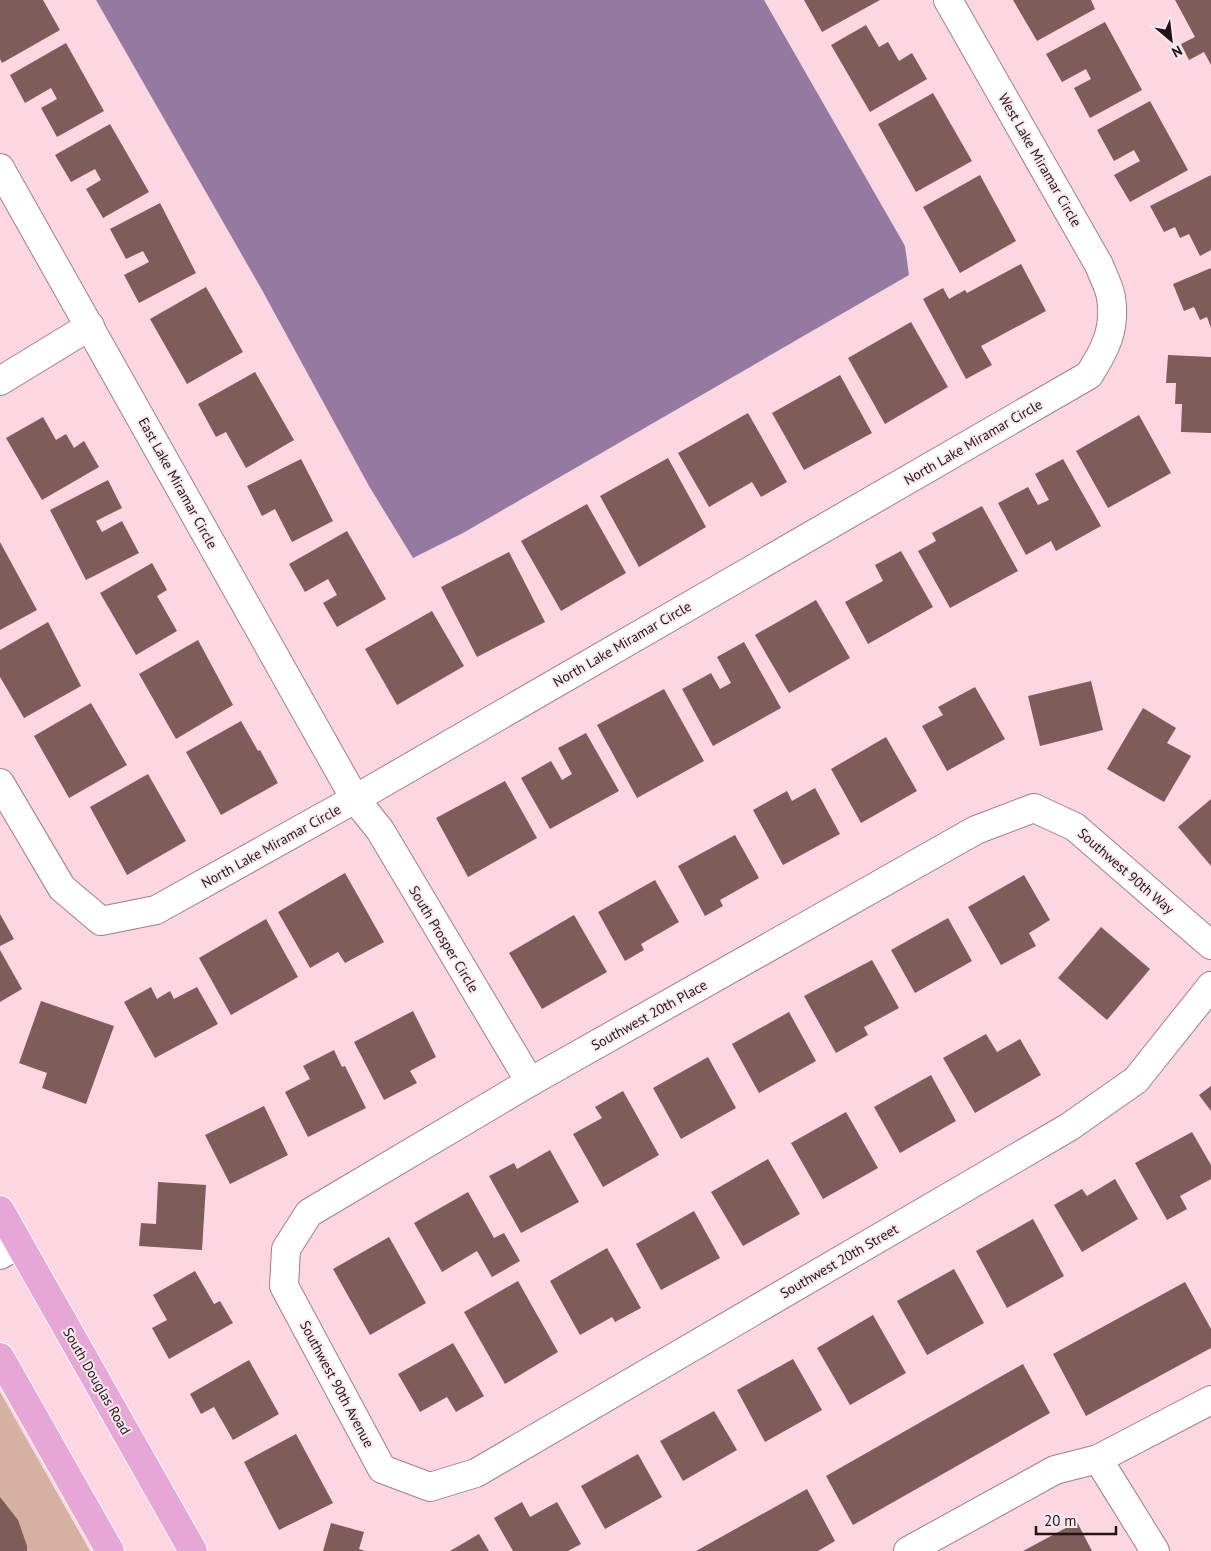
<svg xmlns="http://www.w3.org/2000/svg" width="1211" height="1551" viewBox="0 0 1211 1551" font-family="'PT Sans',sans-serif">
<rect width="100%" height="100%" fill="#fcd6e1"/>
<!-- green -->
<polygon fill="#d5b1a1" points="0,1392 90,1551 0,1551"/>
<!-- water -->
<polygon fill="#947aa1" points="96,0 764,0 905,246 909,275 463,533 413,558 369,486 262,290"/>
<!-- building -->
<g fill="#7d5c5a">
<polygon points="0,0 43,0 60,30 2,63 0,59"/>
<polygon points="804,0 880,0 822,32"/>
<polygon points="1013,0 1091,0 1095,9 1037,41"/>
<polygon points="1175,0 1211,0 1211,65 1204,52 1189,60 1181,44 1195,37"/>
<polygon points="1105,22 1142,90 1090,118 1074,88 1091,79 1086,69 1062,82 1046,54"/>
<polygon points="866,25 879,47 888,42 899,61 912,53 927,79 870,112 831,45"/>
<polygon points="66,43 104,111 57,137 41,108 57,99 51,88 25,103 10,75"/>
<polygon points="933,93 972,161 916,192 878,124"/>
<polygon points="1150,101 1188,170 1130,202 1114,175 1140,161 1134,150 1114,161 1097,130"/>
<polygon points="110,124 149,192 103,218 86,189 101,180 95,169 71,182 55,155"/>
<polygon points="980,175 1016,241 960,273 923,207"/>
<polygon points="1211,175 1211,250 1200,256 1189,234 1180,238 1175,227 1164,232 1150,206"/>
<polygon points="160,203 196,273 139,303 124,275 149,262 143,251 126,259 110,229"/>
<polygon points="1021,264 1046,311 981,346 992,365 966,379 923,299 943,288 949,299 965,290 967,293"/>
<polygon points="1211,268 1211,328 1207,317 1200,320 1194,307 1184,311 1173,284"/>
<polygon points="206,287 243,352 187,384 150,319"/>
<polygon points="911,322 948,387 885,424 848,358"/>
<polygon points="1168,355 1211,357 1211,433 1181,432 1182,404 1175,404 1176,383 1166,383"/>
<polygon points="255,372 294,440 246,468 226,432 216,437 198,404"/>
<polygon points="840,375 872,433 804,470 772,413"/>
<polygon points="748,413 787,482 761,497 752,482 709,507 678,453"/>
<polygon points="1139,415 1171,473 1108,508 1076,451"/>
<polygon points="43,417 56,440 66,434 74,448 84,441 99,467 42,500 6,438"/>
<polygon points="668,458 706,527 639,567 600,496"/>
<polygon points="301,459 333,521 292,542 275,509 262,516 247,486"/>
<polygon points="1063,459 1101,526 1056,551 1051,541 1026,555 998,503 1028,487 1038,505 1049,500 1035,474"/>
<polygon points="108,480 122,508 96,521 102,532 122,521 139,553 86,580 50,510"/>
<polygon points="587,504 626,573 561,611 521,541"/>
<polygon points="982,506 1018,571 950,608 918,551 936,541 932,533"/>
<polygon points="347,531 386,599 337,627 323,603 337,595 328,579 305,592 289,564"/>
<polygon points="0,542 37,610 0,630"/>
<polygon points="901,551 933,607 868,644 845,602 883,581 875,565"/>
<polygon points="509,552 545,622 477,657 441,587"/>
<polygon points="152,563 167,590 157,596 177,631 136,655 100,593"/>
<polygon points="816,600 850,658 789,693 755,635"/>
<polygon points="432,611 464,666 397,705 365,649"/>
<polygon points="48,622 81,686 24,718 0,677 0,650"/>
<polygon points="198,640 233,705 176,739 139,674"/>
<polygon points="744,642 781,708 713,746 682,689 711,673 720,689 731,683 717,657"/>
<polygon points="1091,681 1103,730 1040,746 1028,696"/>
<polygon points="975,687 1005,739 947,771 922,726 943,715 938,707"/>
<polygon points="664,689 704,761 637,798 597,725"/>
<polygon points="91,703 127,765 69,798 34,736"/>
<polygon points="1143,708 1176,728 1167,743 1191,756 1164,802 1107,769"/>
<polygon points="241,721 258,751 260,750 278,783 221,815 186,752"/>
<polygon points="586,733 619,791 550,829 521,778 551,761 562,780 572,774 558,748"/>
<polygon points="886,737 917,791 861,823 831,769"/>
<polygon points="148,774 186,841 127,875 90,807"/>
<polygon points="505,781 537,838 468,877 436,818"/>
<polygon points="815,788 840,834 783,865 753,810 787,791 792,801"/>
<polygon points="1211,799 1211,866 1178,827"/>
<polygon points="735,835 759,878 720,900 723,906 705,916 678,866"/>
<polygon points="345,873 384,942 345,963 338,952 310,968 278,912"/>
<polygon points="1024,875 1050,920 1029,933 1036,946 1001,965 968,907"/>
<polygon points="655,880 679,922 641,944 644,950 625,961 598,912"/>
<polygon points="0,914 14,939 0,946"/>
<polygon points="574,915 607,972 542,1009 509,953"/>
<polygon points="948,918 972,961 915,993 891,950"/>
<polygon points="266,919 298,977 231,1015 199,958"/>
<polygon points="1101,927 1150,969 1107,1020 1058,978"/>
<polygon points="0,950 22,989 0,1002"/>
<polygon points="872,960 899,1008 864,1027 868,1035 836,1053 804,996"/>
<polygon points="151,987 157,999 170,991 174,999 197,987 218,1024 155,1058 124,1002"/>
<polygon points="41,1001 114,1026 86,1104 42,1088 47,1073 19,1063"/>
<polygon points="413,1011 436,1057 410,1071 417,1083 384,1100 354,1042"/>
<polygon points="789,1012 816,1061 759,1093 732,1044"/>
<polygon points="986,1034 997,1052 1020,1039 1041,1075 975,1113 943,1058"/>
<polygon points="334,1050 342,1067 345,1066 366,1108 308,1137 285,1092 310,1079 303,1066"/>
<polygon points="708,1057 736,1108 681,1139 653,1088"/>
<polygon points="931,1075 956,1121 900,1153 874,1107"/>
<polygon points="1211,1086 1211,1111 1199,1095"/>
<polygon points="623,1091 659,1155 603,1187 573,1134 602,1118 595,1107"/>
<polygon points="264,1106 288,1155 230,1184 205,1135"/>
<polygon points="846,1112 878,1168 823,1199 791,1143"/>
<polygon points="1192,1132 1211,1165 1211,1179 1180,1196 1187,1209 1167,1220 1135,1163"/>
<polygon points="550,1150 579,1202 521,1233 489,1176 514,1163 517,1169"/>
<polygon points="768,1159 800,1214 743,1246 711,1192"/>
<polygon points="1115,1179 1138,1219 1082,1252 1054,1205 1082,1189 1087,1196"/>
<polygon points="158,1182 206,1185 202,1250 139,1246 141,1223 156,1224"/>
<polygon points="468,1192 494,1238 504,1233 520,1261 492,1277 477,1251 442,1272 414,1223"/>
<polygon points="694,1211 720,1258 661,1290 636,1244"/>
<polygon points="1033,1219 1064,1276 1007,1308 976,1251"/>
<polygon points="389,1237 426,1303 370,1335 333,1269"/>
<polygon points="607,1248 641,1308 615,1322 612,1317 580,1335 550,1281"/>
<polygon points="954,1269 984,1323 927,1355 897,1301"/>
<polygon points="195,1271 214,1304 220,1301 233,1323 169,1359 152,1328 167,1320 153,1295"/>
<polygon points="518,1281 558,1352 505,1384 464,1312"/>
<polygon points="1185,1282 1211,1329 1211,1348 1086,1416 1053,1354"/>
<polygon points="873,1315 906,1373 850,1405 817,1348"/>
<polygon points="453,1343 484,1396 456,1412 447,1397 420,1412 398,1374"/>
<polygon points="793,1359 822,1410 765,1442 737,1390"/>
<polygon points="249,1360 279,1414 233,1440 214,1407 201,1414 190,1394"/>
<polygon points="1023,1364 1050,1413 853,1525 826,1476"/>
<polygon points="714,1411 737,1450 683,1481 660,1441"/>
<polygon points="296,1434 333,1503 279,1530 244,1462"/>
<polygon points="638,1454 662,1497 605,1529 581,1486"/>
<polygon points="807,1489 835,1541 818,1551 696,1551"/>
<polygon points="0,1497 18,1520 27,1546 27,1551 0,1551"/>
<polygon points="522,1502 530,1517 557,1502 581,1544 568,1551 513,1551 494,1518"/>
<polygon points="1077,1522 1092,1551 1023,1551"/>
<polygon points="331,1523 364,1532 359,1549 365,1551 323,1551"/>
<polygon points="479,1534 489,1551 450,1551"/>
</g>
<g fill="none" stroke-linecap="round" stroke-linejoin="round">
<!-- minor casing -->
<g stroke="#a17f88" stroke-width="30">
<g id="minor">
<polyline points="0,168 355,799 380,830 530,1082"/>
<polyline points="0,381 90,326"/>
<path d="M 0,783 L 62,888 L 101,921 L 156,910 L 355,799 L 1089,375 C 1105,350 1116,329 1111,298 C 1110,288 1103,276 1099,265 L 948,0"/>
<polyline points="1211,945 1075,827 1034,808 976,830 530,1082 309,1213 286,1249 284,1286 382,1469 430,1487 476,1473 1069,1127 1136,1080 1211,986"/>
<polyline points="0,1255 19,1244"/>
<polyline points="1098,1459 1155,1551"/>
<polyline points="908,1551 1055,1470 1098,1459 1211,1400"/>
</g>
</g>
<!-- major casing -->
<g stroke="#fff" stroke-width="30">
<g id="major">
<polyline points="0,1210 193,1551"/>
<polyline points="0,1357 110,1551"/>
</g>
</g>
<!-- minor -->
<use href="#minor" stroke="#fff" stroke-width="28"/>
<!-- major -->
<use href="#major" stroke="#e6a7d7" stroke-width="28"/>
</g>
<g text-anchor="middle" stroke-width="4" stroke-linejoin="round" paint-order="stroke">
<!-- street labels -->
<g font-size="14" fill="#211418" stroke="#faeaef">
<text transform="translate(1040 160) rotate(60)" y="5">West Lake Miramar Circle</text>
<text transform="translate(973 442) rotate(-30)" y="5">North Lake Miramar Circle</text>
<text transform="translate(178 483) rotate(61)" y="5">East Lake Miramar Circle</text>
<text transform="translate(622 644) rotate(-30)" y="5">North Lake Miramar Circle</text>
<text transform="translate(271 846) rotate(-29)" y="5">North Lake Miramar Circle</text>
<text transform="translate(1126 871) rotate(41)" y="5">Southwest 90th Way</text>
<text transform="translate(444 939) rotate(59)" y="5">South Prosper Circle</text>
<text transform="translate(649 1015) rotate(-29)" y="5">Southwest 20th Place</text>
<text transform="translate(839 1261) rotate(-30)" y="5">Southwest 20th Street</text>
<text transform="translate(97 1381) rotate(60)" y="5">South Douglas Road</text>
<text transform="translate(337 1384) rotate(62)" y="5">Southwest 90th Avenue</text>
</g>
</g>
<!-- north arrow -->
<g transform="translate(1171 40) rotate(152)" stroke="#faeaef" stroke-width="4" paint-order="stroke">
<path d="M0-4L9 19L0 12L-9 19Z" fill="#211418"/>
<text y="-8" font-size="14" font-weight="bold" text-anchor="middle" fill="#211418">N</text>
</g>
<!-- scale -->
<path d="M1036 1526v8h80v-8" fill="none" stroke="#211418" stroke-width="2.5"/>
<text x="1044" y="1526" font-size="15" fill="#211418" stroke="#faeaef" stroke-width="4" paint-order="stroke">20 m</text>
</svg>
